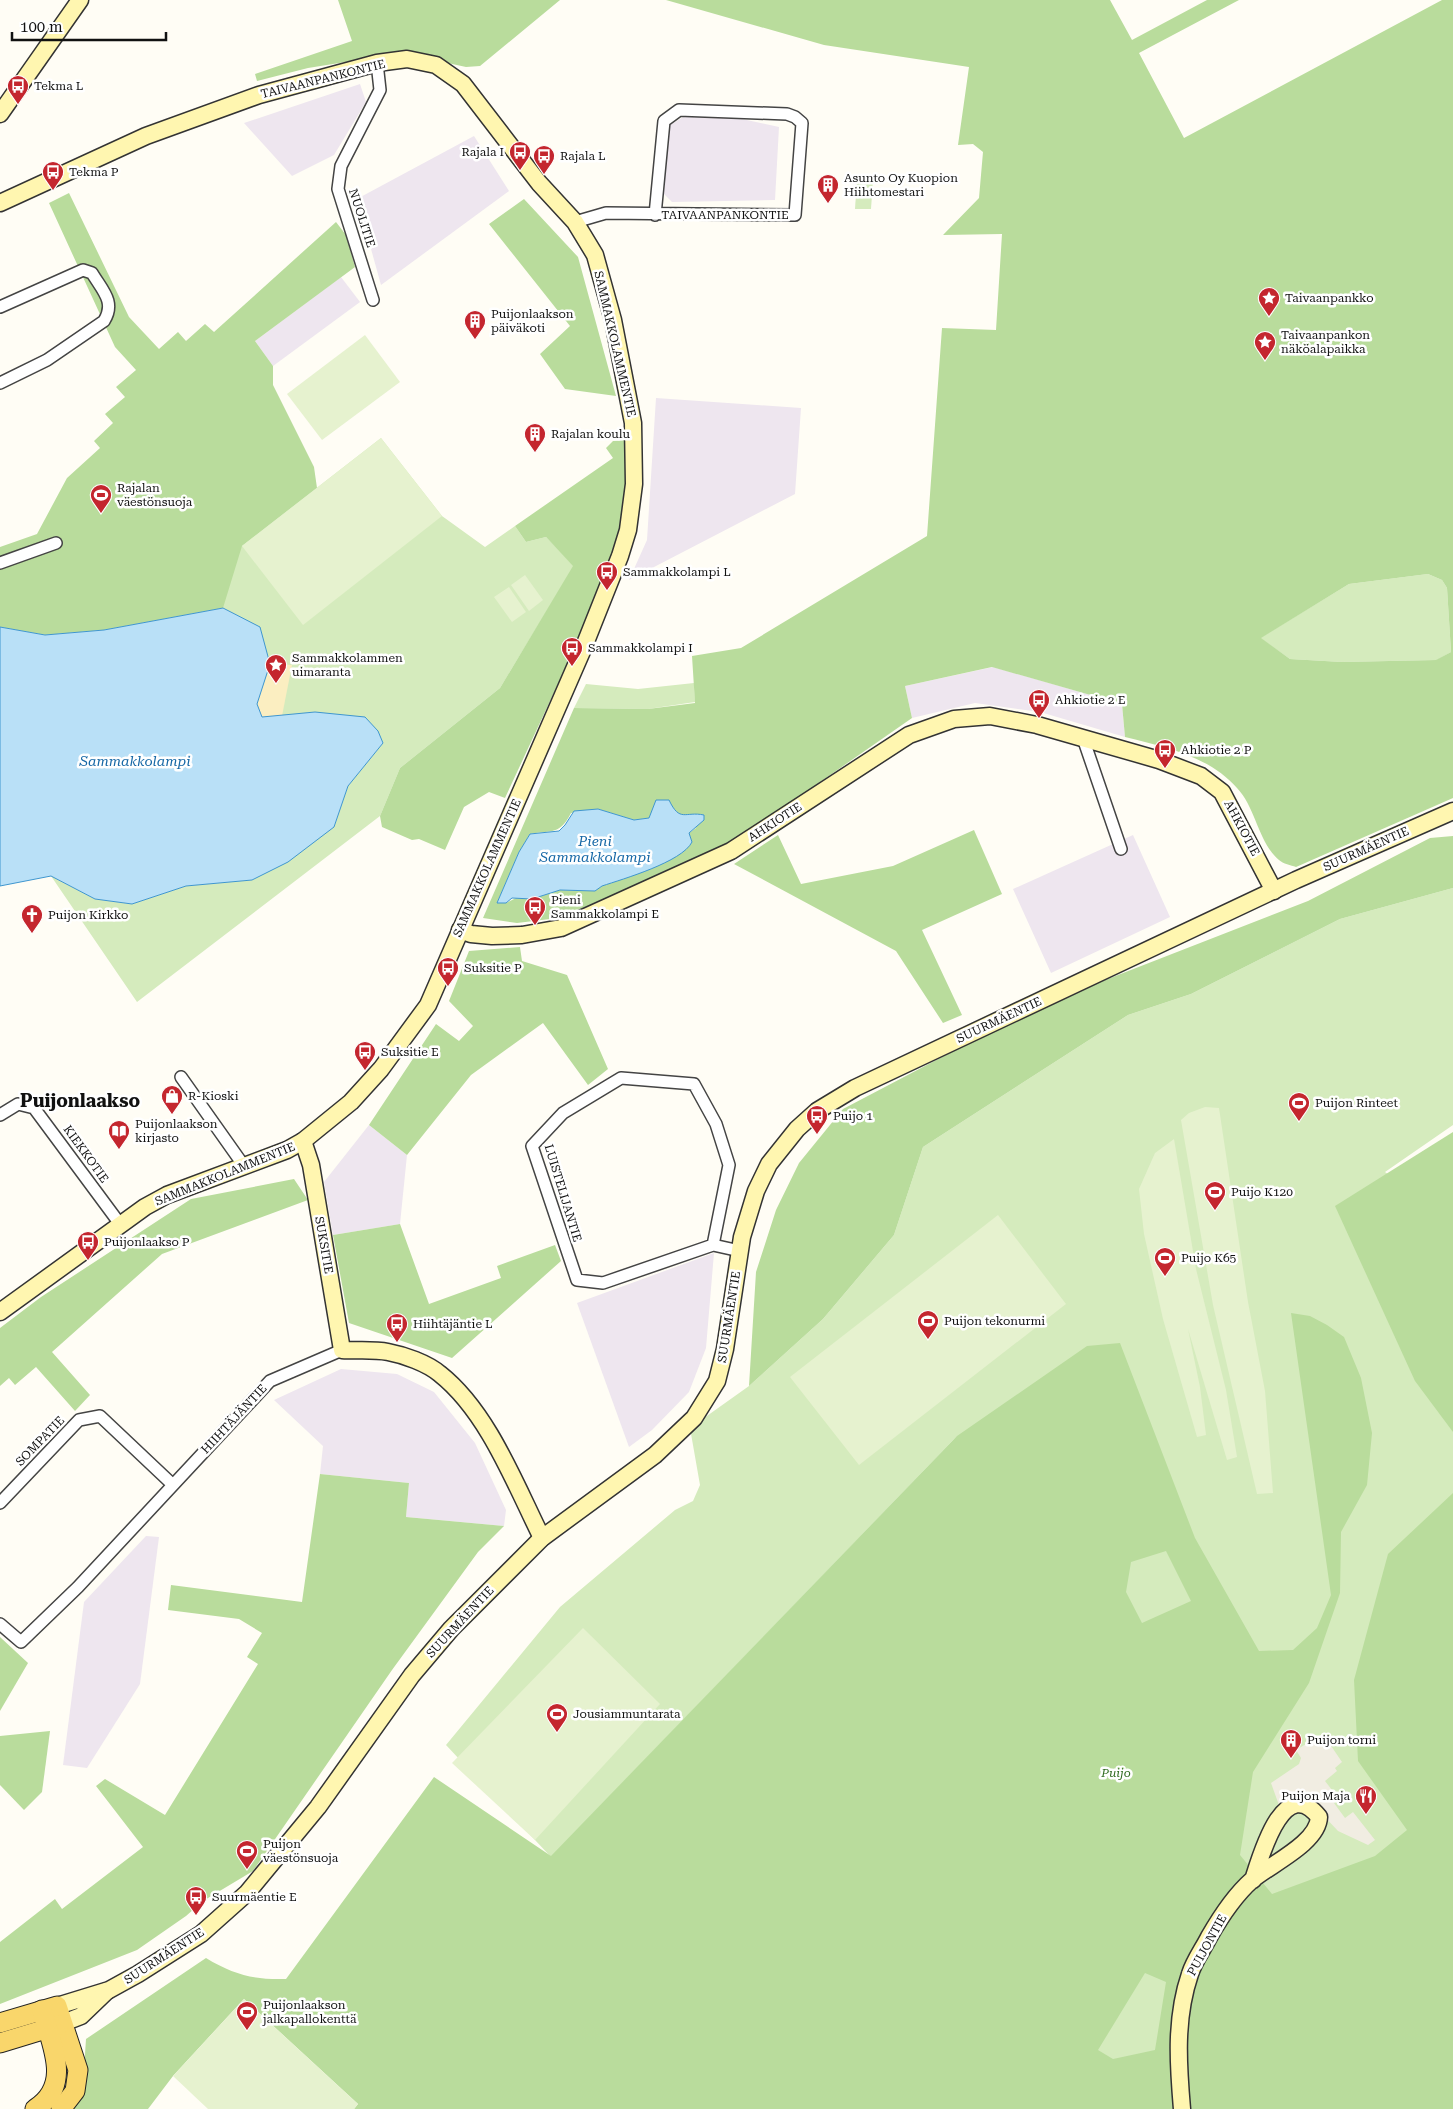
<svg xmlns="http://www.w3.org/2000/svg" width="1453" height="2109" viewBox="0 0 1453 2109" font-family="'Roboto Serif',serif">
<rect width="100%" height="100%" fill="#fffdf5"/>
<!-- industrial -->
<g fill="#eee6ef">
<polygon points="360,84 366,102 334,155 292,176 244,123"/>
<polygon points="696,109 779,127 775,200 672,202 664,194 667,127"/>
<polygon points="474,136 509,191 381,285 363,220 355,200"/>
<polygon points="341,277 360,302 273,366 255,341"/>
<polygon points="656,398 801,408 795,494 629,580 647,540"/>
<polygon points="993,667 1122,704 1125,737 1040,712 975,703 912,718 905,686"/>
<polygon points="1133,835 1170,917 1051,973 1013,889"/>
<polygon points="369,1125 407,1155 400,1224 333,1235 324,1182"/>
<polygon points="714,1253 706,1348 689,1392 652,1430 629,1447 577,1303"/>
<polygon points="341,1369 397,1374 434,1392 475,1443 506,1510 504,1526 406,1517 409,1483 320,1474 323,1446 274,1400"/>
<polygon points="146,1536 159,1537 140,1684 87,1768 63,1765 84,1602"/>
</g>
<!-- green -->
<g fill="#d5ebbd">
<polygon points="857,179 873,180 871,209 855,209"/>
<polygon points="381,438 442,516 485,547 515,526 526,542 546,537 574,566 500,688 400,768 380,816 137,1002 51,876 95,899 132,904 186,886 252,880 334,827 348,786 383,743 315,712 262,718 223,608 45,635 0,550 242,546"/>
<polygon points="1428,574 1442,580 1447,588 1451,652 1437,660 1342,662 1290,659 1260,638 1349,584"/>
<polygon points="694,683 695,702 648,709 574,708 586,684 638,689"/>
<polygon points="1453,888 1453,1125 1385,1172 1453,1222 1453,2109 396,2109 957,1436 551,1857 446,1745 560,1607 675,1510 693,1501 700,1485 690,1428 749,1386 823,1319 894,1235 923,1147 1128,1015 1191,994 1340,919"/>
</g>
<!-- forest -->
<g fill="#b9dc9c" fill-rule="evenodd">
<polygon points="338,0 560,0 480,66 466,67 402,53 308,68 257,81 255,74 352,41"/>
<path d="M 666,0 L 1110,0 L 1132,40 L 1207,0 L 1239,0 L 1139,53 L 1184,138 L 1442,0 L 1453,0 L 1453,798 L 1296,867 C 1291,865 1283,864 1279,860 C 1258,842 1256,808 1237,788 C 1209,756 1165,747 1125,737 L 1122,704 L 992,667 L 905,686 L 912,718 L 721,851 L 583,915 L 517,923 L 483,918 L 574,708 L 648,709 L 695,703 L 692,656 L 741,648 L 927,536 L 942,328 L 996,330 L 1002,234 L 943,235 L 979,198 L 983,152 L 973,144 L 958,145 L 969,67 L 824,45 ZM 1428,574 L 1442,580 L 1447,588 L 1451,652 L 1436,660 L 1342,662 L 1290,659 L 1261,638 L 1349,584 ZM 598,809 L 634,820 L 649,818 L 653,811 L 674,810 L 681,816 L 698,814 L 696,828 L 689,833 L 689,837 L 657,865 L 602,886 L 594,891 L 560,890 L 532,899 L 516,898 L 506,903 L 497,903 L 519,852 L 530,834 C 552,830 560,835 571,813 Z"/>
<polygon points="69,193 129,317 159,349 178,332 186,341 205,324 214,332 336,222 346,235 355,267 255,341 273,366 273,385 314,467 317,488 242,546 223,608 104,630 45,635 0,627 0,547 37,534 67,478 100,448 94,441 113,423 105,414 125,397 116,387 136,370 115,347 49,203"/>
<polygon points="524,199 578,257 616,396 565,389 540,354 570,326 489,224"/>
<polygon points="625,440 629,450 625,508 610,572 505,798 489,792 464,807 445,850 419,839 412,840 382,827 380,816 400,768 500,688 573,566 546,537 526,542 515,526 613,458 606,448 613,441"/>
<polygon points="974,830 1002,894 922,930 962,1015 943,1023 896,951 734,864 778,835 801,884 893,866"/>
<polygon points="1453,836 1453,888 1340,919 1191,994 1128,1015 923,1147 894,1235 823,1319 749,1386 756,1272 776,1210 799,1163 843,1109 1003,1025 1059,998 1308,901 1430,838"/>
<polygon points="520,947 522,961 567,975 608,1069 588,1085 543,1023 471,1075 407,1155 369,1125 436,1024 459,1041 473,1026 449,1001 469,951"/>
<polygon points="1453,1132 1453,1432 1415,1381 1335,1206"/>
<polygon points="294,1179 308,1200 162,1254 52,1352 90,1395 75,1411 36,1367 15,1385 9,1378 0,1386 0,1328 41,1297 191,1199"/>
<polygon points="400,1224 429,1304 501,1278 497,1266 555,1245 561,1261 452,1358 349,1323 333,1235"/>
<path d="M 1291,1313 L 1310,1316 L 1327,1325 L 1344,1337 L 1361,1378 L 1372,1433 L 1367,1485 L 1341,1532 L 1340,1593 L 1309,1683 L 1253,1772 L 1240,1855 L 1272,1894 L 1375,1856 L 1407,1830 L 1358,1761 L 1354,1680 L 1388,1554 L 1453,1493 L 1453,2109 L 354,2109 L 358,2104 L 244,1999 L 173,2076 L 148,2109 L 72,2109 L 82,2099 L 86,2039 L 206,1958 C 234,1975 255,1980 286,1979 L 434,1777 L 551,1856 L 957,1436 L 1087,1346 L 1120,1343 L 1195,1538 L 1259,1651 L 1293,1650 L 1317,1628 L 1331,1595 ZM 1166,1551 L 1191,1601 L 1142,1623 L 1126,1592 L 1131,1562 ZM 1145,1973 L 1166,1982 L 1155,2050 L 1113,2059 L 1098,2050 Z"/>
<polygon points="320,1474 409,1483 406,1517 504,1526 478,1552 392,1670 253,1871 203,1901 186,1916 137,1950 0,2004 0,1942 55,1899 62,1909 143,1847 96,1786 105,1779 165,1815 258,1664 247,1657 262,1633 239,1619 168,1610 171,1585 302,1602"/>
<polygon points="0,1637 28,1663 0,1711"/>
<polygon points="50,1731 42,1792 24,1810 0,1785 0,1736"/>
</g>
<!-- sand -->
<polygon fill="#fbeec1" points="270,664 292,665 282,716 262,718 257,704"/>
<!-- pitch -->
<g fill="#e6f2cf">
<polygon points="365,335 400,382 322,440 287,394"/>
<polygon points="381,438 442,516 303,625 242,546"/>
<polygon points="525,575 543,600 529,611 511,585"/>
<polygon points="509,587 526,612 512,622 494,597"/>
<polygon points="1205,1107 1219,1108 1248,1302 1265,1391 1273,1493 1257,1494 1213,1305 1181,1120 1189,1113"/>
<polygon points="1174,1139 1196,1269 1226,1390 1237,1457 1227,1460 1188,1329 1200,1387 1206,1435 1197,1437 1163,1319 1144,1234 1139,1189 1155,1153"/>
<polygon points="998,1215 1066,1304 859,1465 790,1377"/>
<polygon points="583,1628 660,1704 535,1840 452,1763"/>
<polygon points="244,1999 358,2104 354,2109 208,2109 173,2076"/>
</g>
<!-- plaza -->
<polygon fill="#f1ede2" points="1323,1734 1342,1762 1335,1768 1337,1771 1325,1781 1339,1799 1334,1803 1345,1818 1353,1812 1375,1840 1368,1845 1338,1831 1303,1794 1280,1808 1271,1783 1299,1764 1301,1758 1296,1750"/>
<!-- water -->
<g fill="#b9e0f7" stroke="#3f96cf">
<polygon points="223,608 260,627 270,664 257,704 262,717 315,712 365,717 378,731 383,743 348,786 334,827 288,862 252,880 186,886 132,904 95,899 51,876 0,886 0,627 45,635 104,630"/>
<path d="M 656,800 L 669,800 C 680,823 685,811 704,815 L 704,820 L 689,833 L 692,842 C 682,862 623,879 602,886 L 595,891 L 560,890 L 532,899 L 512,898 L 506,903 L 497,903 L 519,852 L 530,834 L 559,831 L 565,825 L 574,811 L 598,809 L 634,820 L 649,818 Z"/>
</g>
<g fill="none" stroke-linecap="round" stroke-linejoin="round">
<!-- street casing -->
<g stroke="#444" stroke-width="14">
<g id="street">
<polyline points="575,222 606,213 795,215 802,123 795,117 787,114 679,110 664,121 655,215"/>
<polyline points="373,300 338,189 341,166 380,90 377,63"/>
<path d="M 0,307 L 83,270 L 92,273 C 102,290 116,302 104,321 L 47,360 L 0,383"/>
<polyline points="0,563 56,543"/>
<polyline points="1084,741 1121,849"/>
<polyline points="181,1077 244,1166"/>
<polyline points="0,1115 18,1104 34,1108 120,1224"/>
<polyline points="713,1245 603,1283 577,1280 532,1146 563,1113 621,1078 694,1084 716,1124 729,1165 713,1245 740,1251"/>
<polyline points="0,1503 79,1420 100,1416 172,1484"/>
<polyline points="0,1624 21,1642 78,1587 270,1381 342,1350"/>
</g>
</g>
<!-- secondary casing -->
<g stroke="#333" stroke-width="19">
<g id="secondary">
<polyline points="0,114 80,0"/>
<polyline points="0,203 146,136 259,95 377,63 407,59 436,65 463,84 539,183 575,222 595,255 613,320 633,423 634,484 628,530 620,556 583,649 428,1005 381,1069 351,1102 303,1141 287,1150 167,1195 145,1207 0,1312"/>
<polyline points="460,930 471,934 492,936 522,935 561,928 731,851 909,735 954,719 990,716 1037,725 1159,760 1201,776 1222,792 1274,891"/>
<path d="M 303,1141 L 311,1165 L 342,1350 C 357,1351 373,1349 388,1352 C 404,1355 427,1363 440,1374 C 488,1412 515,1484 542,1538"/>
<polyline points="57,2006 109,1990 138,1974 201,1934 247,1893 318,1807 412,1675 451,1629 542,1538 655,1455 694,1418 717,1381 725,1349 742,1237 756,1191 769,1164 797,1129 817,1111 855,1088 1296,880 1453,811"/>
<polyline points="63,2023 81,2016 107,1991"/>
<path d="M 1182,2109 C 1178,2063 1175,2018 1190,1974 C 1194,1961 1203,1949 1209,1937 C 1221,1916 1235,1895 1252,1880 C 1271,1864 1318,1843 1319,1817 C 1284,1773 1261,1855 1253,1880"/>
</g>
</g>
<!-- primary casing -->
<g stroke="#222" stroke-width="21">
<g id="primary">
<polyline points="0,2023 57,2006 78,2070 75,2091 61,2109"/>
<polyline points="0,2043 59,2025"/>
<path d="M 35,2109 C 73,2085 51,2044 42,2010"/>
</g>
</g>
<!-- street -->
<use href="#street" stroke="#fff" stroke-width="11"/>
<!-- secondary -->
<use href="#secondary" stroke="#fff6b0" stroke-width="16"/>
<!-- primary -->
<use href="#primary" stroke="#f9d66b" stroke-width="19"/>
</g>
<!-- icons -->
<defs>
<g id="bus-pin" transform="scale(1.125)"><path d="M0 17L-7.5 6A9.5 9.5 0 1 1 7.5 6Z" fill="#c4262e" stroke="#fff"/><path d="M-5-6H5V4H4V6H2V4H-2V6H-4V4H-5ZM-3.5-4V0h7V-4ZM-3.5 1.2v1.5H-2V1.2ZM2 1.2v1.5H3.5V1.2Z" fill="#fff"/></g>
<g id="building-pin" transform="scale(1.125)"><path d="M0 17L-7.5 6A9.5 9.5 0 1 1 7.5 6Z" fill="#c4262e" stroke="#fff"/><path d="M-4-6H4V6H1V3H-1V6H-4ZM-2.5-4.3h1.7v1.8h-1.7ZM.8-4.3h1.7v1.8H.8ZM-2.5-1h1.7V.8h-1.7ZM.8-1h1.7V.8H.8Z" fill="#fff"/></g>
<g id="sight-pin" transform="scale(1.125)"><path d="M0 17L-7.5 6A9.5 9.5 0 1 1 7.5 6Z" fill="#c4262e" stroke="#fff"/><path d="M0-6L1.8-2.2L6-1.7L2.9 1.2L3.7 5.4L0 3.3L-3.7 5.4L-2.9 1.2L-6-1.7L-1.8-2.2Z" fill="#fff"/></g>
<g id="stadium-pin" transform="scale(1.125)"><path d="M0 17L-7.5 6A9.5 9.5 0 1 1 7.5 6Z" fill="#c4262e" stroke="#fff"/><path d="M0-5a6.5 5 0 1 0 0 10a6.5 5 0 1 0 0-10ZM-3.5-1.8h7v3.6h-7Z" fill="#fff"/></g>
<g id="church-pin" transform="scale(1.125)"><path d="M0 17L-7.5 6A9.5 9.5 0 1 1 7.5 6Z" fill="#c4262e" stroke="#fff"/><path d="M-1.2-6h2.4v3.5h3.3v2.4h-3.3V6h-2.4V-.1h-3.3v-2.4h3.3Z" fill="#fff"/></g>
<g id="shop-pin" transform="scale(1.125)"><path d="M0 17L-7.5 6A9.5 9.5 0 1 1 7.5 6Z" fill="#c4262e" stroke="#fff"/><path d="M-5-2.5h2.3a2.7 3.5 0 0 1 5.4 0H5L5.5 6h-11ZM-1.5-2.5h3a1.5 2.3 0 0 0-3 0Z" fill="#fff"/></g>
<g id="library-pin" transform="scale(1.125)"><path d="M0 17L-7.5 6A9.5 9.5 0 1 1 7.5 6Z" fill="#c4262e" stroke="#fff"/><path d="M-6-4Q-3-5.5-.7-3.5V5Q-3 3-6 4ZM6-4Q3-5.5 .7-3.5V5Q3 3 6 4Z" fill="#fff"/></g>
<g id="restaurant-pin" transform="scale(1.125)"><path d="M0 17L-7.5 6A9.5 9.5 0 1 1 7.5 6Z" fill="#c4262e" stroke="#fff"/><path d="M-5-6h1v4h1v-4h1v4h1v-4h1v5L-1.5 .5V6h-2V.5L-5-1ZM5-6V6H3V1.5H1.5Q1.5-4 5-6Z" fill="#fff"/></g>
</defs>
<g fill-rule="evenodd">
<use href="#bus-pin" x="18" y="86"/>
<use href="#bus-pin" x="520" y="152"/>
<use href="#bus-pin" x="544" y="156"/>
<use href="#bus-pin" x="53" y="172"/>
<use href="#building-pin" x="828" y="185"/>
<use href="#sight-pin" x="1269" y="298"/>
<use href="#building-pin" x="475" y="321"/>
<use href="#sight-pin" x="1265" y="342"/>
<use href="#building-pin" x="535" y="434"/>
<use href="#stadium-pin" x="101" y="495"/>
<use href="#bus-pin" x="607" y="572"/>
<use href="#bus-pin" x="572" y="648"/>
<use href="#sight-pin" x="276" y="665"/>
<use href="#bus-pin" x="1039" y="700"/>
<use href="#bus-pin" x="1165" y="750"/>
<use href="#bus-pin" x="535" y="907"/>
<use href="#church-pin" x="32" y="915"/>
<use href="#bus-pin" x="448" y="968"/>
<use href="#bus-pin" x="365" y="1052"/>
<use href="#shop-pin" x="172" y="1096"/>
<use href="#stadium-pin" x="1299" y="1103"/>
<use href="#bus-pin" x="817" y="1116"/>
<use href="#library-pin" x="119" y="1131"/>
<use href="#stadium-pin" x="1215" y="1192"/>
<use href="#bus-pin" x="88" y="1242"/>
<use href="#stadium-pin" x="1165" y="1258"/>
<use href="#stadium-pin" x="928" y="1321"/>
<use href="#bus-pin" x="397" y="1324"/>
<use href="#stadium-pin" x="557" y="1714"/>
<use href="#building-pin" x="1291" y="1740"/>
<use href="#restaurant-pin" x="1366" y="1796"/>
<use href="#stadium-pin" x="247" y="1851"/>
<use href="#bus-pin" x="196" y="1897"/>
<use href="#stadium-pin" x="247" y="2012"/>
</g>
<g text-anchor="middle" stroke-width="5" stroke-linejoin="round" paint-order="stroke">
<!-- street labels -->
<g font-size="12" fill="#111" stroke="#fff">
<text transform="translate(323 79) rotate(-14)" y="4">TAIVAANPANKONTIE</text>
<text x="725" y="219">TAIVAANPANKONTIE</text>
<text transform="translate(362 218) rotate(72)" y="4">NUOLITIE</text>
<text transform="translate(615 344) rotate(77)" y="4">SAMMAKKOLAMMENTIE</text>
<text transform="translate(775 822) rotate(-33)" y="4">AHKIOTIE</text>
<text transform="translate(1242 828) rotate(62)" y="4">AHKIOTIE</text>
<text transform="translate(1366 849) rotate(-24)" y="4">SUURMÄENTIE</text>
<text transform="translate(487 868) rotate(-66)" y="4">SAMMAKKOLAMMENTIE</text>
<text transform="translate(999 1020) rotate(-25)" y="4">SUURMÄENTIE</text>
<text transform="translate(86 1154) rotate(54)" y="4">KIEKKOTIE</text>
<text transform="translate(225 1174) rotate(-22)" y="4">SAMMAKKOLAMMENTIE</text>
<text transform="translate(563 1193) rotate(73)" y="4">LUISTELIJANTIE</text>
<text transform="translate(324 1245) rotate(80)" y="4">SUKSITIE</text>
<text transform="translate(729 1317) rotate(-81)" y="4">SUURMÄENTIE</text>
<text transform="translate(234 1419) rotate(-47)" y="4">HIIHTÄJÄNTIE</text>
<text transform="translate(40 1441) rotate(-46)" y="4">SOMPATIE</text>
<text transform="translate(460 1622) rotate(-47)" y="4">SUURMÄENTIE</text>
<text transform="translate(1207 1945) rotate(-61)" y="4">PUIJONTIE</text>
<text transform="translate(164 1956) rotate(-33)" y="4">SUURMÄENTIE</text>
</g>
<!-- poi labels -->
<g font-size="12" fill="#111" stroke="#fff" text-anchor="start">
<text x="34" y="90">Tekma L</text>
<text x="504" y="156" text-anchor="end">Rajala I</text>
<text x="560" y="160">Rajala L</text>
<text x="69" y="176">Tekma P</text>
<text x="844" y="182">Asunto Oy Kuopion<tspan x="844" dy="14">Hiihtomestari</tspan></text>
<text x="1285" y="302">Taivaanpankko</text>
<text x="491" y="318">Puijonlaakson<tspan x="491" dy="14">päiväkoti</tspan></text>
<text x="1281" y="339">Taivaanpankon<tspan x="1281" dy="14">näköalapaikka</tspan></text>
<text x="551" y="438">Rajalan koulu</text>
<text x="117" y="492">Rajalan<tspan x="117" dy="14">väestönsuoja</tspan></text>
<text x="623" y="576">Sammakkolampi L</text>
<text x="588" y="652">Sammakkolampi I</text>
<text x="292" y="662">Sammakkolammen<tspan x="292" dy="14">uimaranta</tspan></text>
<text x="1055" y="704">Ahkiotie 2 E</text>
<text x="1181" y="754">Ahkiotie 2 P</text>
<text x="551" y="904">Pieni<tspan x="551" dy="14">Sammakkolampi E</tspan></text>
<text x="48" y="919">Puijon Kirkko</text>
<text x="464" y="972">Suksitie P</text>
<text x="381" y="1056">Suksitie E</text>
<text x="188" y="1100">R-Kioski</text>
<text x="1315" y="1107">Puijon Rinteet</text>
<text x="833" y="1120">Puijo 1</text>
<text x="135" y="1128">Puijonlaakson<tspan x="135" dy="14">kirjasto</tspan></text>
<text x="1231" y="1196">Puijo K120</text>
<text x="104" y="1246">Puijonlaakso P</text>
<text x="1181" y="1262">Puijo K65</text>
<text x="944" y="1325">Puijon tekonurmi</text>
<text x="413" y="1328">Hiihtäjäntie L</text>
<text x="573" y="1718">Jousiammuntarata</text>
<text x="1307" y="1744">Puijon torni</text>
<text x="1350" y="1800" text-anchor="end">Puijon Maja</text>
<text x="263" y="1848">Puijon<tspan x="263" dy="14">väestönsuoja</tspan></text>
<text x="212" y="1901">Suurmäentie E</text>
<text x="263" y="2009">Puijonlaakson<tspan x="263" dy="14">jalkapallokenttä</tspan></text>
</g>
<!-- park labels -->
<g font-size="12" font-style="italic" fill="#2f6b1f" stroke="#fff">
<text x="1116" y="1777">Puijo</text>
</g>
<!-- water labels -->
<g font-size="14" font-style="italic" fill="#1768a6" stroke="#fff">
<text x="135" y="766">Sammakkolampi</text>
<text x="595" y="846">Pieni<tspan x="595" dy="16">Sammakkolampi</tspan></text>
</g>
<!-- district labels -->
<g font-size="18" font-weight="bold" fill="#111" stroke="#fff">
<text x="80" y="1107">Puijonlaakso</text>
</g>
</g>
<!-- scale -->
<path d="M12 32v8h154v-8" fill="none" stroke="#111111" stroke-width="2.5"/>
<text x="20" y="32" font-size="15" fill="#111111" stroke="#ffffff" stroke-width="4" paint-order="stroke">100 m</text>
</svg>
